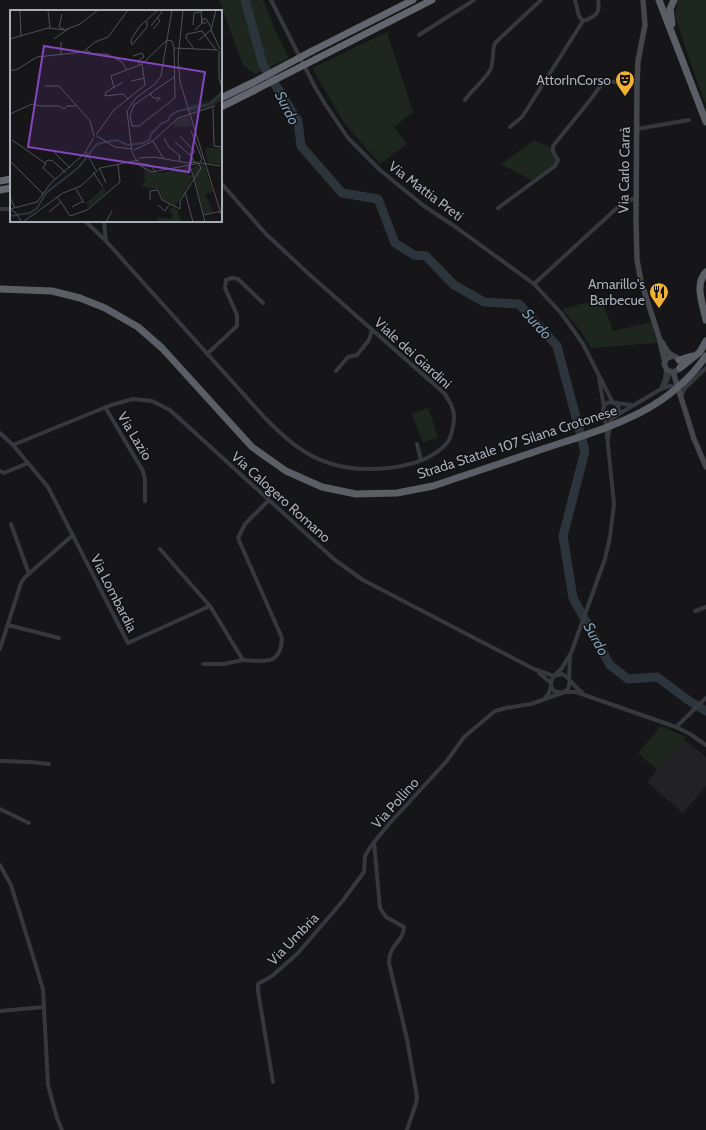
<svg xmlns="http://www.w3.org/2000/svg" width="706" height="1130" viewBox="0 0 706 1130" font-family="Cabin,sans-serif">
<rect width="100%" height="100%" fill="#161618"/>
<!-- built -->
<polygon fill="#222225" points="684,739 706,757 706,786 683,813 647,782"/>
<!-- green -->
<g fill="#1e261f">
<polygon points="219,0 263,0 275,30 289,58 255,74 243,65"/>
<polygon points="678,0 706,0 706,105 691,64 675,16"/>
<polygon points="387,32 413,112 394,127 407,144 380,164 345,124 312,68"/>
<polygon points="534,140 550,147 552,154 557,159 555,164 533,181 501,164"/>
<polygon points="601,299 613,331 651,322 657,343 591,348 580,330 562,309"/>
<polygon points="428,408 438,437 423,443 412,414"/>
<polygon points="661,726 686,737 658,770 638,753"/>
</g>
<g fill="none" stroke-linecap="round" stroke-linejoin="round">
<!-- river -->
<polyline stroke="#2c353c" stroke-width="9" points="245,0 263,65 298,121 301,146 342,193 378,199 395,243 414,255 426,256 454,285 484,302 519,304 557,346 585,451 563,536 573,598 610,665 628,679 657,677 688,700 706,711"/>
<!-- minor -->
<g stroke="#37383d" stroke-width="4">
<polyline points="271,0 315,87 325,104 348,138 380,170 424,206 457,228 534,284 561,313 574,331 583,344 613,403"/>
<polyline points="575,0 579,16 583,21"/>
<polyline points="419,35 474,0"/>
<path d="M 465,100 C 472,89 486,80 491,68 C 494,59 492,50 495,43 L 541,0"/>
<path d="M 510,127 L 522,117 L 531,103 L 583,21 C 595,17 601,13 598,0"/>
<polyline points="637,129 689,120"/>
<polyline points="498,208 555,166 558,160 553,152 553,146 591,99 604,81 637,84"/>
<polyline points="0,209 11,209"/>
<path d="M 85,221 L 106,241 L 265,418 C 284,437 303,455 329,463 C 362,474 423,471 447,443 C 450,440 451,435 452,431 C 454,424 455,414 452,407 C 451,403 447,398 445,394 L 310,275 L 266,234 L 221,183"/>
<polyline points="104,221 106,241"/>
<polyline points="534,284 618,207 625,201 637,198"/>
<polyline points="207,354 237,326 237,315 225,288 226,280 232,278 238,279 263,303"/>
<polyline points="336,371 348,357 357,355 369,340 372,330"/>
<polyline points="599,378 604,407"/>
<polyline points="662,386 665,379 666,369"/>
<polyline points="661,389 670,386 676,387"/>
<polyline points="681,397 685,388 706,368"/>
<circle cx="611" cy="410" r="8"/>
<polyline points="615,403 632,405"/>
<polyline points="105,407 143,471 145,479 145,501"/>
<polyline points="617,415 661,389 666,383 670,372"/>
<polyline points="0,433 13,445 48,487 128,643 210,606"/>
<polyline points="608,439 611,418"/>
<polyline points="417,444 421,460"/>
<polyline points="13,445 111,405 133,399 152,401 170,410 335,560 363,580 534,669 554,676"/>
<polyline points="0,471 4,473 28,463"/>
<polyline points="11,524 29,574"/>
<path d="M 160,549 L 210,606 L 243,660 C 264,661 281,666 282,638 L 238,538 L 245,524 L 268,501"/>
<polyline points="695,611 706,607"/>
<polyline points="8,625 59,638"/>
<polyline points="0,649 21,583 25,577 73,535"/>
<polyline points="203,664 223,664 243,660"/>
<polyline points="539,673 551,683"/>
<polyline points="556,674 562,668 571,653 605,559 610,537 614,504 605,416"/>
<polyline points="569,678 570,657"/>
<path d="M 570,681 L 568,689 L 562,693 L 554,691 C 550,686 550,681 554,676 L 562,674 C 570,677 573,687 582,692"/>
<polyline points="564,692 576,692 676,727 690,734 706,745"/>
<polyline points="545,698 549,693 551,686"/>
<polyline points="676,727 706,698"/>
<polyline points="0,761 31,762 49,764"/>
<polyline points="0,809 29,823"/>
<path d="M 374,842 L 380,908 L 386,917 L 404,927 C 403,944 389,943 389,963 L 407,1039 L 417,1097 L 416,1103 L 407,1130"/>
<polyline points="0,865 11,885 43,989 48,1085 57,1118 62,1130"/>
<polyline points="0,1011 44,1007"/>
<polyline points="273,1082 258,991 258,984 272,976 298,953 341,903 364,872 365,856 371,846 388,825 446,762 464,737 495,711 506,708 531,704 562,693"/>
</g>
<!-- secondary -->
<g stroke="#45474d" stroke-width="5.5">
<polyline points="643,0 645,25 638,61 637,84 636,220 637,260 641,281 659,337 665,362"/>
<path d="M 662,342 C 664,346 666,350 669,353 C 672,356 675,356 677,358 C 684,364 679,371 673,372 L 667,370 L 664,364 L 666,359 L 673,356"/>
<polyline points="673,372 694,439 706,467"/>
</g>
<!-- trunk -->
<g stroke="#5b5e65" stroke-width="7">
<polyline points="659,0 706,122"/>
<polyline points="672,24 670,9 674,0"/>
<path d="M 706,272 C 694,284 703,305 706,320"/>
<polyline points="0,289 52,291 80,298 105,308 138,327 162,348 252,447 286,471 322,487 356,494 397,493 433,486 531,453"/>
<polyline points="679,360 692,356"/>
<polyline points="680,368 700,352 706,341"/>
</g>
<!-- motorway -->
<g stroke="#63666e" stroke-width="7">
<polyline points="312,51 413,0"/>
<polyline points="316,59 432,0"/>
<polyline points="221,98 252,83"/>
<polyline points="221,107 255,90"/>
<polyline points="0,181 11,179"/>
<polyline points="0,190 11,188"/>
</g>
<!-- trunk-bridge -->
<path stroke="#5b5e65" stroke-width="7" d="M 531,453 C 597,430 664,417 706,356"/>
<!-- motorway-bridge -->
<g stroke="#63666e" stroke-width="7">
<polyline points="252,83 312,51"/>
<polyline points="255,90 316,59"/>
</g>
</g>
<!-- icons -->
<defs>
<g id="theatre-pin" transform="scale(1)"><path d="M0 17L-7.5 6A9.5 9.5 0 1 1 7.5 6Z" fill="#f2b134" stroke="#111113"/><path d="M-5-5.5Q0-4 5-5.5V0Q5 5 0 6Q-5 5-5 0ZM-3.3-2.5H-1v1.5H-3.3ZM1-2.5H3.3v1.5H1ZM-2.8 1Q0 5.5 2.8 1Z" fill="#111"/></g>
<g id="restaurant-pin" transform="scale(1)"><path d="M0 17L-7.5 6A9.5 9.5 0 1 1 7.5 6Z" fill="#f2b134" stroke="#111113"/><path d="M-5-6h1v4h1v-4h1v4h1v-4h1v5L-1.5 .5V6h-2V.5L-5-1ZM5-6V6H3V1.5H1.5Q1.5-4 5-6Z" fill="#111"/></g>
</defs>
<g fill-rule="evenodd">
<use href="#theatre-pin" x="625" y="80"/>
<use href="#restaurant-pin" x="659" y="292"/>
</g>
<g text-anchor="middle" stroke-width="3" stroke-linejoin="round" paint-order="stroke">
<!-- poi labels -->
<g font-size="14" fill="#a8adb8" stroke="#111113" text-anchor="end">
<text x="611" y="85">AttorInCorso</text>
<text x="645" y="289">Amarillo's<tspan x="645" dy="16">Barbecue</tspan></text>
</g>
<!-- street labels -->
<g font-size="14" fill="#a8adb8" stroke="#111113">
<text transform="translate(624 170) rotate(-89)" y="5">Via Carlo Carrà</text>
<text transform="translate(426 191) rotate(37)" y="5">Via Mattia Preti</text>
<text transform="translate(413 353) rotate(42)" y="5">Viale dei Giardini</text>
<text transform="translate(135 436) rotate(59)" y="5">Via Lazio</text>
<text transform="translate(517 442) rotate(-18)" y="5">Strada Statale 107 Silana Crotonese</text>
<text transform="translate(281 497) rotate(42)" y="5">Via Calogero Romano</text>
<text transform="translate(114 593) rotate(63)" y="5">Via Lombardia</text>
<text transform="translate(395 803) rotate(-48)" y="5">Via Pollino</text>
<text transform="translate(293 939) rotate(-46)" y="5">Via Umbria</text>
</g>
<!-- water labels -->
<g font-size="15" font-style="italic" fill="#7f9bb3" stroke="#111113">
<text transform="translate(287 108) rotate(63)" y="5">Surdo</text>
<text transform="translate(537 324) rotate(48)" y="5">Surdo</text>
<text transform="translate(596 639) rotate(61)" y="5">Surdo</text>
</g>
</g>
<!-- overview -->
<g transform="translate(10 10)">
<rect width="212" height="212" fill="#161618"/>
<path d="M 212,80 L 212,90 L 202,97 L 180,102 L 180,95 L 199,91 ZM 178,105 L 182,116 L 165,117 L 163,112 ZM 195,138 L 211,138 L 212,154 L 198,153 ZM 190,154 L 191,158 L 191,154 L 194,154 L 203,182 L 195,184 L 203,202 L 194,204 L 182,158 ZM 133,158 L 149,163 L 178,158 L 181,160 L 178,166 L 181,164 L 183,167 L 165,197 L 152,189 L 150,180 L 131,176 L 136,170 L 133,167 L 135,166 ZM 94,178 L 96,182 L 79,197 L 76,193 ZM 162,197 L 168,200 L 170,211 L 147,212 L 148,207 L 162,209 L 163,204 L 159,201 Z" fill="#1e261f"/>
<path fill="none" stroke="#2c353c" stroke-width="2" d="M 0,206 L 20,203 L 27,198 L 36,183 L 68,158 L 87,134 L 106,130 L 118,135 L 133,133 L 140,129 L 141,124 L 152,113 L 158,111 L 160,106 L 168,101 L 200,94 L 212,83"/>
<path fill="none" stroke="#505258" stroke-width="1" d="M 10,0 L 11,26M 38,0 L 40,18M 162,0 L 151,66 L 145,74 L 126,88 L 117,101 L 122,142 L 129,155 L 142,162 L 191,153 L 210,156M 173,0 L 168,48 L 170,72 L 212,207M 206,0 L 201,20 L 210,39M 52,4 L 49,17 L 54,19M 137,11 L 137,17 L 122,35 L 121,30 L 129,17 L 148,0M 196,13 L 192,13 L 192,9 L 196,9 L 201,17M 183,15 L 184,3 L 191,2M 141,16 L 152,2 L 150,0M 143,19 L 150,11 L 147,7M 55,20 L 70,14 L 88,0M 185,20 L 192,13 L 191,1 L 195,0M 0,29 L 38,18 L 55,20M 44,29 L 59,18M 189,30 L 201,20M 164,38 L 208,40M 184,39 L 176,28 L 177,24 L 192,21 L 206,40M 76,40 L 83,44 L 97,44 L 112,52 L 117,60M 209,41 L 209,68 L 212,77M 51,45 L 51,32M 123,46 L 132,43 L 134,47 L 129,50 L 129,55M 0,60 L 6,60 L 27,47 L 73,42 L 85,32 L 98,27 L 118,0M 164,67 L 124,95 L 120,106 L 122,116 L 129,116 L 165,88 L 164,38M 121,71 L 135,68M 113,72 L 96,82 L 95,86 L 113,84 L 118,89M 35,76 L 49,76 L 80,111 L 84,126M 104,78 L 101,66 L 132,54 L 157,30 L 162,31 L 164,38M 140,83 L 143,88 L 150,88 L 146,92M 203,98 L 204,136 L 212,137M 0,104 L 22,94 L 30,96 L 49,96 L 54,99 L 57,96 L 66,96M 181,121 L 192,149 L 190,152M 86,125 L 104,100 L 135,75 L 132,54M 87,126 L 105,137 L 122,139M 170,126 L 185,142 L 179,144M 154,128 L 159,137 L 170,146 L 169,151M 2,130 L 35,153 L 38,150 L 43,151 L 56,163M 143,131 L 153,148M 165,132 L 182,147 L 184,152M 124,140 L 143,131 L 168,108 L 205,96M 43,141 L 60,158M 76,142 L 86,160M 129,148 L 144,147 L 178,153 L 188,152 L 191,158 L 184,169M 0,151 L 33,184M 36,153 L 33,158 L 45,169M 129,153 L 140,155 L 145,161M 177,157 L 181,159 L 184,169M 90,159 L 96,173M 83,162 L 93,177M 184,169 L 195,212M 66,179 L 74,193M 175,182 L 183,212M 0,187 L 5,198M 140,190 L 140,181 L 148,180 L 152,190 L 170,199 L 170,191 L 184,169M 51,192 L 60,206 L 77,200 L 110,172 L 108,155M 148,195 L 155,201 L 159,195M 62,197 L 73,191M 0,199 L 27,192 L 41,173 L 75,143 L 84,127M 1,200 L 5,202 L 11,211M 39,202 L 51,192 L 47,187M 193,205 L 212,201M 13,212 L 53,183 L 71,176 L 90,158 L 129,150M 96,212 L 102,201"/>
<path fill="#8446be" fill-opacity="0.15" stroke="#8446be" stroke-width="2" d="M 34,36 L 195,62 L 179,162 L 18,137 Z"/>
<rect width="212" height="212" fill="none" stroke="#a8adb8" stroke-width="2"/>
</g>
</svg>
